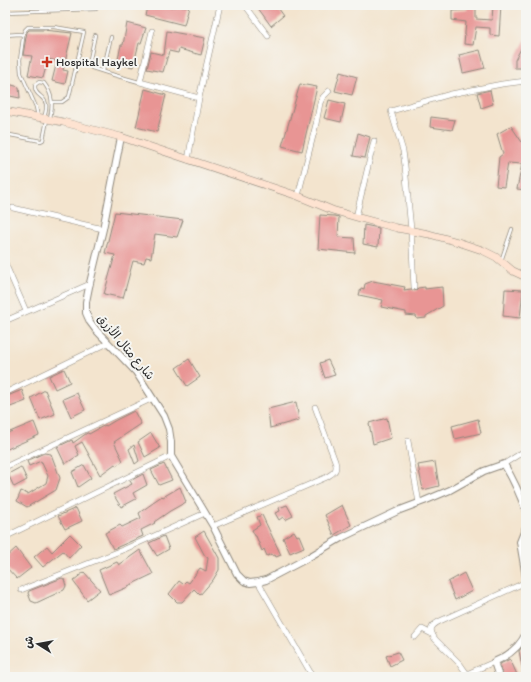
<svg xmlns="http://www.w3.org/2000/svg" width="531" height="682" viewBox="0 0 531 682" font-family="Itim,'Playpen Sans Arabic',sans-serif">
<rect width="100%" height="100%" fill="#f6f6f2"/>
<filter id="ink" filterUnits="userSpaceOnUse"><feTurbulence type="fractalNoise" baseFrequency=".025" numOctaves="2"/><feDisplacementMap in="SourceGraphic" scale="8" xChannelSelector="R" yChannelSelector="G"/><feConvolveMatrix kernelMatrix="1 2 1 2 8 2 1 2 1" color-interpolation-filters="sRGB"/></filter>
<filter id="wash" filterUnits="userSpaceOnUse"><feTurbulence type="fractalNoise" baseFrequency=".012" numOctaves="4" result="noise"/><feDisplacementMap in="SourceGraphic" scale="16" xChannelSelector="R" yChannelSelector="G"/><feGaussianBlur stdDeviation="0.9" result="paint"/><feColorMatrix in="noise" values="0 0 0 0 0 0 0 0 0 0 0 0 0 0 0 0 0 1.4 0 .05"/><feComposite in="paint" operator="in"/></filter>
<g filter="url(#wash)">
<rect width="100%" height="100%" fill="#f3e4ce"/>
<g id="blocks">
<!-- building -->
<g fill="#e89594">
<polygon points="262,5 275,5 283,16 271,26 258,8"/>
<polygon points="467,5 476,5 476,19 492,20 493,5 501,5 499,36 490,35 490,28 476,27 473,45 464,44 466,22 452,20 452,11 467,10"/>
<polygon points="189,6 184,25 145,15 147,8"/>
<polygon points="127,23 146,28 141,43 139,43 133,67 117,64 121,45 123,45"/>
<polygon points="29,30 43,30 72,33 63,70 68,71 65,84 52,81 57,61 48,59 43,78 28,75 32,56 23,55 26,37 27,32"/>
<polygon points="167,31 205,38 201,55 179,49 178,53 169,51 163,72 147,69 151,52 164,55"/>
<polygon points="526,39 526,68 515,68 515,60"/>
<polygon points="480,50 485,68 463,73 459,55"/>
<polygon points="340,72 357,77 352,95 335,91"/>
<polygon points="5,83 19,87 20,98 5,95"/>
<polygon points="300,84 317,87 302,151 282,146"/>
<polygon points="145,89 166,95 157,132 136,127"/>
<polygon points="490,90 493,104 481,108 477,93"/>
<polygon points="329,100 345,104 341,122 324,118"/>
<polygon points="431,117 455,120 452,130 430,127"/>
<polygon points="511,126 526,148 526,190 517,189 522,164 508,163 504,187 496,186 499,157 503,154 497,134"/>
<polygon points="358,133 370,137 365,158 353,156"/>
<polygon points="115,212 183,220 177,237 155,234 151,258 146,257 144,263 133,261 123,298 104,294 115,255 105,253"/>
<polygon points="320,215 335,216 339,217 338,237 354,238 355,253 318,249"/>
<polygon points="364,225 379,228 378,247 363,244"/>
<polygon points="373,281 405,287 404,290 411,289 415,291 418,288 425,287 425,289 442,287 443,306 426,316 426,318 417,319 416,316 406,315 406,312 381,307 383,300 359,295 361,288 364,289 365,284"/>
<polygon points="505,289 523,290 520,318 503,316"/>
<polygon points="189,359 200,377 187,386 176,368"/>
<polygon points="328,360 335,375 325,378 320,363"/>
<polygon points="64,369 70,382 55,389 49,376"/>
<polygon points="22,390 26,401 5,409 5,397"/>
<polygon points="45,390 55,414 40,420 31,398"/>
<polygon points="77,393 85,410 71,417 63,399"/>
<polygon points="296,402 299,420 270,428 268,409"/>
<polygon points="134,411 141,424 114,442 123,461 116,466 115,464 100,475 82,442 75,446 79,455 65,464 57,447 72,440 73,443 87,433 88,433 89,434 105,425 106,426 116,420"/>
<polygon points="387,418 391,438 373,444 369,423"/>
<polygon points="478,419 481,433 455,439 452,426"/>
<polygon points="34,422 39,435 5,450 5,434"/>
<polygon points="151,433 160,448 145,457 138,442"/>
<polygon points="134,445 139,461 135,464 129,449"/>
<polygon points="44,453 51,454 60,478 56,490 27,507 17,501 21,491 28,494 46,483 48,476 41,461 29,466 27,461"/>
<polygon points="435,462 439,486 423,490 418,465"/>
<polygon points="164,464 172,480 159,485 151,470"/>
<polygon points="84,465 91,478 78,487 72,472"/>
<polygon points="21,467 27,480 14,487 8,474"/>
<polygon points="143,474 147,485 133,493 136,499 121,507 113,494 132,484 130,481"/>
<polygon points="180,487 186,502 170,511 154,522 155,523 141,530 143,536 113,549 105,533 120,525 122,527 141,518 139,513 153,503 153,502 162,496 163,497"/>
<polygon points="287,505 293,516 285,520 283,517 279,520 275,513 280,511 279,508"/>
<polygon points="342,505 351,525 334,535 325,515"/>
<polygon points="76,508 82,521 65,529 58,516"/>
<polygon points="262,515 281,555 276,557 275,555 273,556 272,554 267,556 264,549 262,551 256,536 255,536 252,530 260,525 257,517"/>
<polygon points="204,531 219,558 219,570 213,580 200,595 194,589 182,602 177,602 169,594 179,581 183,584 186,581 189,583 200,568 206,571 208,558 205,556 195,537"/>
<polygon points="294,531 297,536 299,535 304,547 290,553 283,538"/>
<polygon points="70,534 81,545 69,558 63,551 43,567 34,557 47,546 52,552"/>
<polygon points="164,536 169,549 157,556 149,543"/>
<polygon points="16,548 31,568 17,579 5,566 5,558"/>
<polygon points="140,550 153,574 128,586 128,587 109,595 99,570 117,562 119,565"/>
<polygon points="84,572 100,590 87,600 73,581"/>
<polygon points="464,573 472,591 455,600 448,582"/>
<polygon points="62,578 64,579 66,586 64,590 36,603 31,601 28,593 29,591"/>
<polygon points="526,647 526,676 524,676 519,651 521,648"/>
<polygon points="398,652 402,660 390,666 386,656"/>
<polygon points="510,659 518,677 503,677 500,664"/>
</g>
</g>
</g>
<g filter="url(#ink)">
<use href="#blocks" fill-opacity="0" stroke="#8f887c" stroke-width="1"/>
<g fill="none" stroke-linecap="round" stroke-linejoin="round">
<!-- service casing -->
<g stroke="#8f887c" stroke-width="4">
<g id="service">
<polyline points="5,12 96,9"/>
<polyline points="5,35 20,34 23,35 23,38 20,60 21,73 36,107 38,117"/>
<polyline points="23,35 25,30 28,27 54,27 84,32 69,97 62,102 52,102"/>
<polyline points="95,35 90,59 91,66 92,68 114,75 139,82"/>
<polyline points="103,71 111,37"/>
<path d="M 44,118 C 45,114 47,109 46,104 C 44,95 34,96 35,85 L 39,82 L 44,83 C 53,95 53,104 50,118"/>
<polyline points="5,134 41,141 43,140 47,120"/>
<polyline points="501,261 512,229"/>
</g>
</g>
<!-- minor casing -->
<g stroke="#8f887c" stroke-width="6">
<g id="minor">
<polyline points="245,5 268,36"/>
<polyline points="152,31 140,82 199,98"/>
<polyline points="188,160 199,98 220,5"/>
<polyline points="298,196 316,124 320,103 323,97 329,91"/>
<polyline points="13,208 103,229"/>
<polyline points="356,217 374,141"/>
<polyline points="5,263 26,311"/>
<polyline points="414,287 411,230 405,166 403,151 391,111 451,94 502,84 526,81"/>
<polyline points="5,321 90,284"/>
<polyline points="5,393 108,343"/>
<polyline points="408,441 419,503"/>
<polyline points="504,464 526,450"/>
<polyline points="5,467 153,398"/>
<path d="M 213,526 L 327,477 C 334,472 338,471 335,461 L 315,407"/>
<polyline points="5,537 171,456"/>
<polyline points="258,582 313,677"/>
<polyline points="21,590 125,549 205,513"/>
<polyline points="415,637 422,629 432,634"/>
<path d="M 467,674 L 460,664 L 435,639 C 429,630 430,626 440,621 L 526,582"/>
<polyline points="460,677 494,662"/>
</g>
</g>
<!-- tertiary casing -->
<g stroke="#8f887c" stroke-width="8">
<g id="tertiary">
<path d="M 121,137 L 103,229 L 89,287 L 86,302 L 86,313 L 90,322 L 96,330 L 136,372 L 164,416 L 169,429 L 171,442 L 171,456 L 213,526 L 237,574 L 244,581 L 250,583 L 258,582 L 266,580 L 304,560 L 341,538 L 366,526 L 400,510 L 424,501 L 450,490 L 484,471 L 504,464 C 513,479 520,494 526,511"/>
<polyline points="526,527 520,542 526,577"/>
<path d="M 499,677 L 494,662 C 508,656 520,647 526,633"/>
</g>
</g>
<!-- secondary casing -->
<g stroke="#8f887c" stroke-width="8">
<polyline id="secondary" points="5,111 63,122 121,137 298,196 332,210 356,217 397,228 429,234 458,242 482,250 496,257 513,271 526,277"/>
</g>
<!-- service -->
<use href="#service" stroke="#fff" stroke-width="2.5"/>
<!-- minor -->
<use href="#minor" stroke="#fff" stroke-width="5"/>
<!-- tertiary -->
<use href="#tertiary" stroke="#fff" stroke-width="6"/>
<!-- secondary -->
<use href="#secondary" stroke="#fee3d1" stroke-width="7"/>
</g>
</g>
<!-- markers -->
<path fill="#c8321e" stroke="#f6f6f2" stroke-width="1.5" d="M45 56h4v4h4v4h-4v4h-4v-4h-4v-4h4z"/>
<g text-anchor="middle" stroke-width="4" stroke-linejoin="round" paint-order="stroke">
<!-- poi labels -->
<g font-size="12" fill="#2b2b2b" stroke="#f6f6f2" text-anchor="start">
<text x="56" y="66">Hospital Haykel</text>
</g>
<!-- street labels -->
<g font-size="12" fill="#2b2b2b" stroke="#f6f6f2">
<text transform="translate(126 347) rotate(50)" y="4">شارع متال الأزرق</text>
</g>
</g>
<!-- margin -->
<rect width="531" height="682" fill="none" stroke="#f6f6f2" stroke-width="20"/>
<!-- north arrow -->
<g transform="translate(38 644) rotate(281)" stroke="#f6f6f2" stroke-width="3" paint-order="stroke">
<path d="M0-3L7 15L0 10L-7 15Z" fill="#2b2b2b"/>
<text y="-6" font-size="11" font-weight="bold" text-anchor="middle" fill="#2b2b2b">ش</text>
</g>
</svg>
